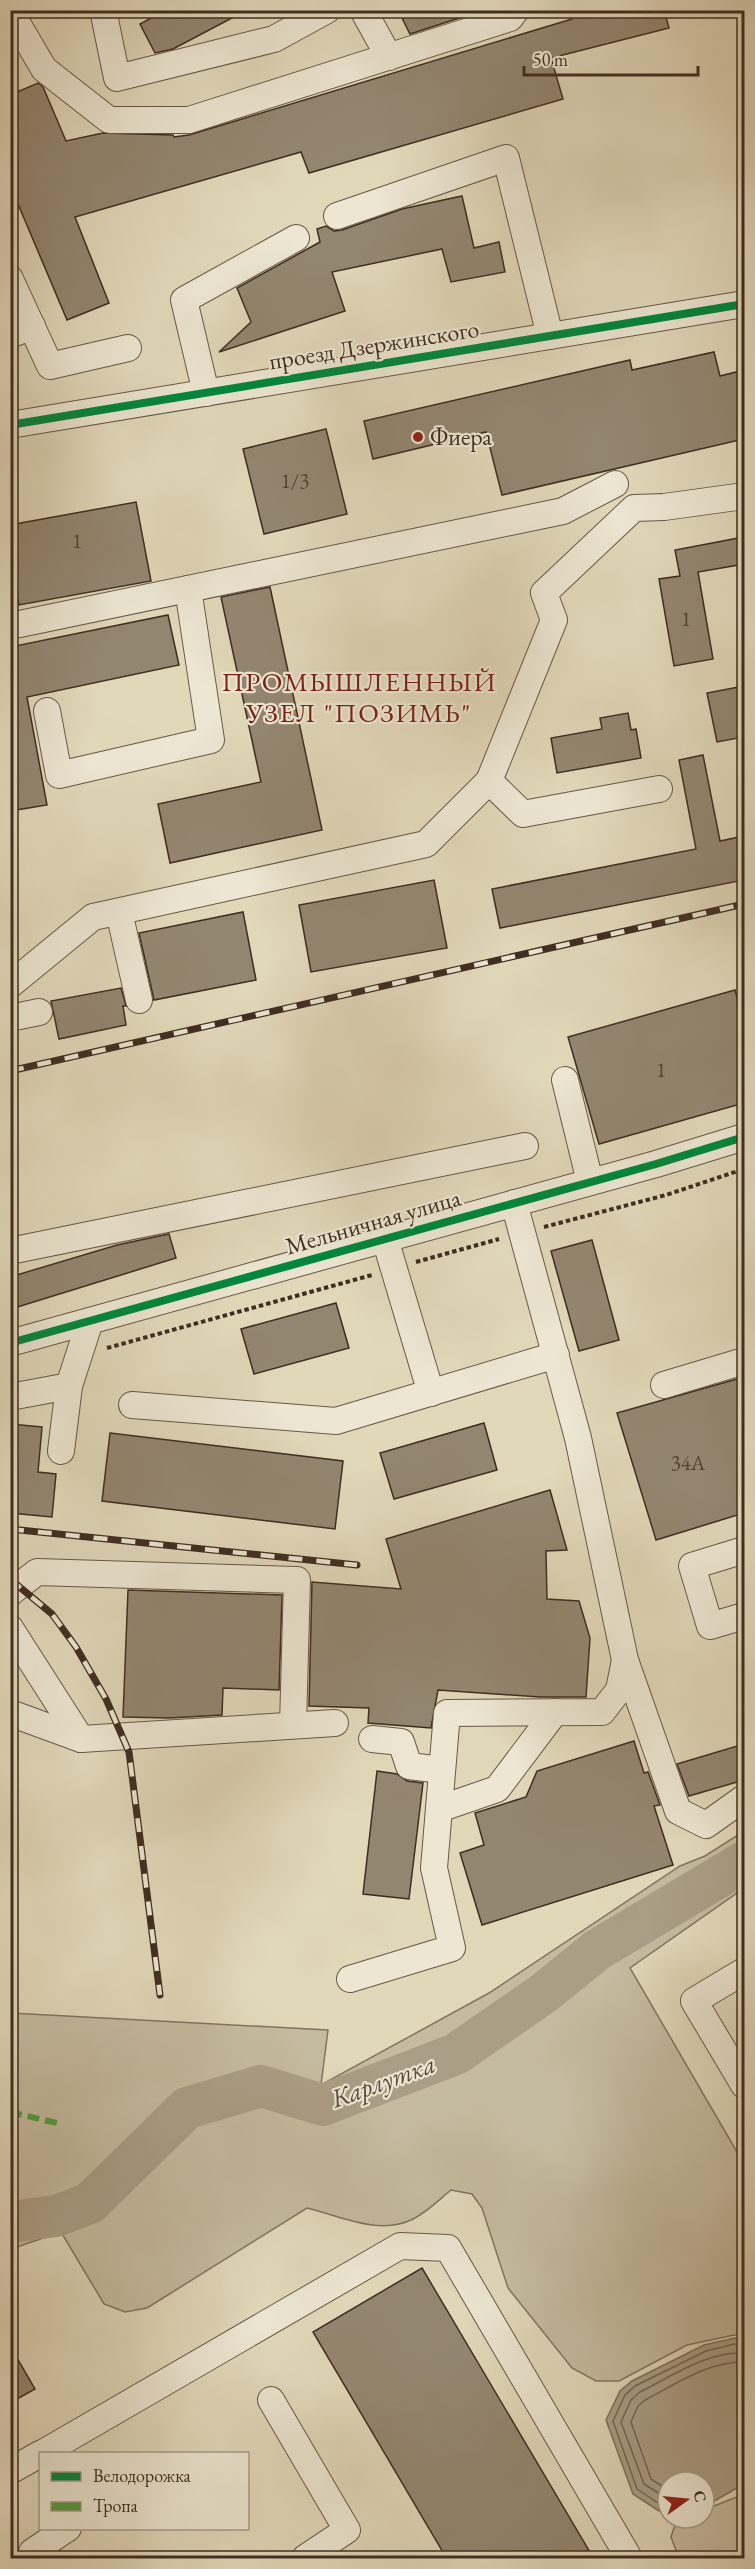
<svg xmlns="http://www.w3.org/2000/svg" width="755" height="2569" viewBox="0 0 755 2569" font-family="'EB Garamond',serif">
<rect width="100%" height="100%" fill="#e1d8ba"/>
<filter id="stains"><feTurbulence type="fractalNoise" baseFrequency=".00333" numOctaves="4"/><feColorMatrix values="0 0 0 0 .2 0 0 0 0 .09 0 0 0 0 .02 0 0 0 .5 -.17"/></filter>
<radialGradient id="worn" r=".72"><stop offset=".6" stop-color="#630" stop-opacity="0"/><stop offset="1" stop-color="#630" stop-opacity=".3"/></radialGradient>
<!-- green -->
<g fill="#c5bba0" stroke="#827461" stroke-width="1.5">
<path d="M 744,1831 L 744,1888 L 630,1968 L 744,2164 L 744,2335 L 734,2335 L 687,2345 L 619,2381 L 596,2381 L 572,2368 L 508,2288 L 482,2208 L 472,2194 L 451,2190 C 439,2200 427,2212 413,2219 C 380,2236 340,2216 307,2208 L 147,2308 L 125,2312 L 104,2304 L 61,2232 L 11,2249 L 11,2013 L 328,2030 L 321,2085 L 489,1993 L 680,1866 L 705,1856 Z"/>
<polygon points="744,2494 744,2558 679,2558 671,2537 676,2522 685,2518 704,2518 704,2510"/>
</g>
<!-- water -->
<polygon fill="#aa9e86" stroke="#7f715e" stroke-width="1.5" points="735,2338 744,2340 744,2484 704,2507 704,2482 668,2482 668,2512 659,2511 633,2494 606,2420 620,2391 632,2381 704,2345"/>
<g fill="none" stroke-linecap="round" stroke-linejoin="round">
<!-- shore -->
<g stroke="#746654" stroke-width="1.5">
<path d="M 668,2490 L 651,2479 L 631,2422 L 638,2406 L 645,2400 C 676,2384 709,2361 744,2362"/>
<path d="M 668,2499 L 644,2484 L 621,2422 L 631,2400 L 640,2392 C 672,2376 708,2351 744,2353"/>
<polyline points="668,2506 661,2505 637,2489 613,2421 625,2395 635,2386 706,2351 734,2344 744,2346"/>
</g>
<!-- river -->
<polyline stroke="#aa9e86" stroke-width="42" points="10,2222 56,2216 90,2203 187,2108 261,2086 323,2105 456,2054 544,1993 597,1950 744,1862"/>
</g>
<!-- building -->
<g fill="#938671" stroke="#3f2d22" stroke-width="1.5">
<polygon points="166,10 247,10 173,49 155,53 140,24"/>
<polygon points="398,10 484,10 410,34"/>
<polygon points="569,10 664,10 669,28 551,58 563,99 309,173 301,152 75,217 109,303 67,320 10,185 10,95 38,83 43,87 66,141 103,133 173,135 174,137 189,135 572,19"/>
<polygon points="462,196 474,248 499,242 505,272 451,282 442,249 332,272 345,311 219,352 251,322 237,288 320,242 317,229 326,226 334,231 342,230 402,209"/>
<polygon points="714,352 720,376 744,370 744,439 502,495 486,432 373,459 364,421 630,360 632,370"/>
<polygon points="326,429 347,514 264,534 243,449"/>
<polygon points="136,502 151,581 19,605 10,558 10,525"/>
<polygon points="744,537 744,564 698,572 713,659 674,666 659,579 680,576 675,550"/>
<polygon points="270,587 322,830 170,863 158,804 261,782 221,597"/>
<polygon points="168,615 179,665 27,697 47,805 10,811 10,647"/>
<polygon points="744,686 744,737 717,742 707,693"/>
<polygon points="628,713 631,730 636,729 641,758 557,773 551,738 602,729 600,718"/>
<polygon points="703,755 720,841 744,836 744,880 500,928 492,889 696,849 679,760"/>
<polygon points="434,880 447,948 311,972 299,905"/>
<polygon points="243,912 256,980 154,1000 139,933"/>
<polygon points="121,988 126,1006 123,1006 126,1025 59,1039 51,1001"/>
<polygon points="735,990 744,1024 744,1103 599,1144 568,1037"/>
<polygon points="169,1234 176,1258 14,1308 10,1297 10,1277 117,1245"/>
<polygon points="592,1240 619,1340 579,1351 551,1251"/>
<polygon points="336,1303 349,1348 254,1374 241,1329"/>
<polygon points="744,1377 744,1513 656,1540 617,1413"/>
<polygon points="484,1423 497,1470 394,1499 380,1453"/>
<polygon points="10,1424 42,1427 38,1472 56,1474 52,1517 10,1513"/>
<polygon points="110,1433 343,1461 335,1529 102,1501"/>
<polygon points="550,1490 567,1550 546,1551 547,1599 579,1601 590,1638 586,1697 540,1697 438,1690 431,1728 368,1723 369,1708 309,1706 312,1582 401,1589 386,1539"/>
<polygon points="128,1590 282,1595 279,1690 223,1688 222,1715 169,1718 123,1717"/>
<polygon points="634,1741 644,1773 648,1772 660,1805 654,1806 673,1865 482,1925 460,1853 484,1845 475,1813 526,1797 537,1771"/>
<polygon points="744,1744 744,1780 689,1796 677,1764"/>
<polygon points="377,1771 397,1774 407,1781 423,1783 409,1899 363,1894"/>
<polygon points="422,2268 594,2559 447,2559 313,2332"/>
<polygon points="10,2346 35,2389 10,2403"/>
</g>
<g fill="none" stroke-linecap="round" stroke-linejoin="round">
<!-- minor casing -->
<g stroke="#685848" stroke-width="28">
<g id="minor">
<polyline points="103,10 117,78 274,39 327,10"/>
<polyline points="363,10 389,57"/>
<polyline points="10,11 44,69 109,120 189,120 510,18 516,10"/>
<polyline points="337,216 506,158 550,336"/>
<polyline points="10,279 50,366 128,348"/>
<polyline points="10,335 32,326"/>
<polyline points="206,393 184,300 296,238"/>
<polyline points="10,425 744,304"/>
<polyline points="10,626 563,511 615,484"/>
<polyline points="47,711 59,775 211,740 188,589"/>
<polyline points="659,789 523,814 489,781 554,620 544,593 634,508 664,507 744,496"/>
<polyline points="119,912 139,1000"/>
<polyline points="10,985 93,917 426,844 489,781"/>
<polyline points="10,1018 39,1012"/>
<polyline points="565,1080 590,1182"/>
<polyline points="385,1239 431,1393"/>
<polyline points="10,1251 525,1146"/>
<polyline points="10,1343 656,1164 744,1137"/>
<polyline points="664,1385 744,1361"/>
<polyline points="10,1397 69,1386 90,1321"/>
<polyline points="132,1405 336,1421 556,1355"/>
<polyline points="61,1451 69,1386"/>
<polyline points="744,1550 692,1566 710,1626 744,1616"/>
<polyline points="10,1593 37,1572 297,1580 293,1725"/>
<polyline points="10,1628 81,1739"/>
<polyline points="625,1660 678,1811 706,1825 744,1798"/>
<polyline points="10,1713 81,1739 335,1723"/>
<polyline points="372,1739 401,1742 409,1766 442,1770"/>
<polyline points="439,1809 497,1789 555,1712"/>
<polyline points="744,1971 694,2001 744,2085"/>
<polyline points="350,1979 452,1948 434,1868 447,1713 602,1712 619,1690 625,1660 578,1438 514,1203"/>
<polyline points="271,2400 347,2530 305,2558"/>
<polyline points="41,2454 400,2246 448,2248 629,2558"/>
<polyline points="10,2471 40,2454"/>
<polyline points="34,2558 32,2552 68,2528"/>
</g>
</g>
<!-- path -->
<g stroke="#3f2d22" stroke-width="4" stroke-dasharray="4.5 3" stroke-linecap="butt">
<polyline points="544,1227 666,1195 744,1169"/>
<polyline points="416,1262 499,1239"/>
<polyline points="107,1348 372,1275"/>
</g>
<!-- minor -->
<use href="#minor" stroke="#ece6d2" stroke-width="26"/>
<!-- rail casing -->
<g stroke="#3f2d22" stroke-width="7">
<g id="rail">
<polyline points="10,1071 744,904"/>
<polyline points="10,1529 357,1565"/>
<polyline points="10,1579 52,1614 76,1647 106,1699 129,1752 160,1995"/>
</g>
</g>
<!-- rail -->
<use href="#rail" stroke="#ece6d2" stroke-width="4.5" stroke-dasharray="14" stroke-linecap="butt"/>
<!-- quiet -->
<polyline stroke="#539d40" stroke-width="6" stroke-dasharray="12 6" stroke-linecap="butt" points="10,2112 57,2123"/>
<!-- cycleway casing -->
<g stroke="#ece6d2" stroke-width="11">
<g id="cycleway">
<polyline points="10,425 744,304"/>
<polyline points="10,1343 656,1164 744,1137"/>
</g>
</g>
<!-- cycleway -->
<use href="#cycleway" stroke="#00873e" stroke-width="8"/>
</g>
<!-- markers -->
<circle fill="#8f2418" stroke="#ece6d2" stroke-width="2" cx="418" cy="437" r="6"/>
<g text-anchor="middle" stroke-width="4.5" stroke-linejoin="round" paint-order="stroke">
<!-- number labels -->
<g font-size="21" fill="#544336">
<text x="295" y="488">1/3</text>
<text x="77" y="548">1</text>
<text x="686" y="626">1</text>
<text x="661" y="1077">1</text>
<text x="688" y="1470">34А</text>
</g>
<!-- street labels -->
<g font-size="24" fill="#3f2d22" stroke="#ece6d2">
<text transform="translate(374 345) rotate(-9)" y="8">проезд Дзержинского</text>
<text transform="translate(373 1222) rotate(-16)" y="8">Мельничная улица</text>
</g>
<!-- poi labels -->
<g font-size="24" fill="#3f2d22" stroke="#ece6d2" text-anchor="start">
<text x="430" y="445">Фиера</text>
</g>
<!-- water labels -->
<g font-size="26" font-style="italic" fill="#5a493b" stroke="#ece6d2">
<text transform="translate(383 2081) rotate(-20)" y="9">Карлутка</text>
</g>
<!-- quarter labels -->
<g font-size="27" letter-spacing="1.5" fill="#7a1f14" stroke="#ece6d2">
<text x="359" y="691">ПРОМЫШЛЕННЫЙ<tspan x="359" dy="31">УЗЕЛ "ПОЗИМЬ"</tspan></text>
</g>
</g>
<!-- margin -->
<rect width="755" height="2569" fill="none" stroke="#e1d8ba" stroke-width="36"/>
<rect x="12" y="12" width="731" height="2545" fill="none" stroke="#3f2d22" stroke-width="3"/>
<rect x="18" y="18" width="719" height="2533" fill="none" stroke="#3f2d22" stroke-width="1.5"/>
<!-- legend -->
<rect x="39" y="2452" width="210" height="78" fill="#ece6d2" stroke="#a79c8c" stroke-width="1.5"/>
<rect x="51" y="2472" width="30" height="9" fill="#00873e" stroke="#a79c8c" stroke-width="1.5"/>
<text x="93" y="2482" font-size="18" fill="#3f2d22">Велодорожка</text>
<rect x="51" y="2502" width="30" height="9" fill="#539d40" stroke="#a79c8c" stroke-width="1.5"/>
<text x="93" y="2512" font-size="18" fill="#3f2d22">Тропа</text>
<!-- north arrow -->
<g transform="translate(686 2500) rotate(75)"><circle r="28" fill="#ece6d2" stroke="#a79c8c" stroke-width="1.5"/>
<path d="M0-4.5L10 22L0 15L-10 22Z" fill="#8f2418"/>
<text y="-9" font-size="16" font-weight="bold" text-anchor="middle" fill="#3f2d22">С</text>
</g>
<!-- scale -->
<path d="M524 66v9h174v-9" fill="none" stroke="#3f2d22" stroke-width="3"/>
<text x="533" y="66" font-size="18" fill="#3f2d22" stroke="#ece6d2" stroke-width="4.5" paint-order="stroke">50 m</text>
<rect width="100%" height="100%" filter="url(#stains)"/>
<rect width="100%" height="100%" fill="url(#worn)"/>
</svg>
